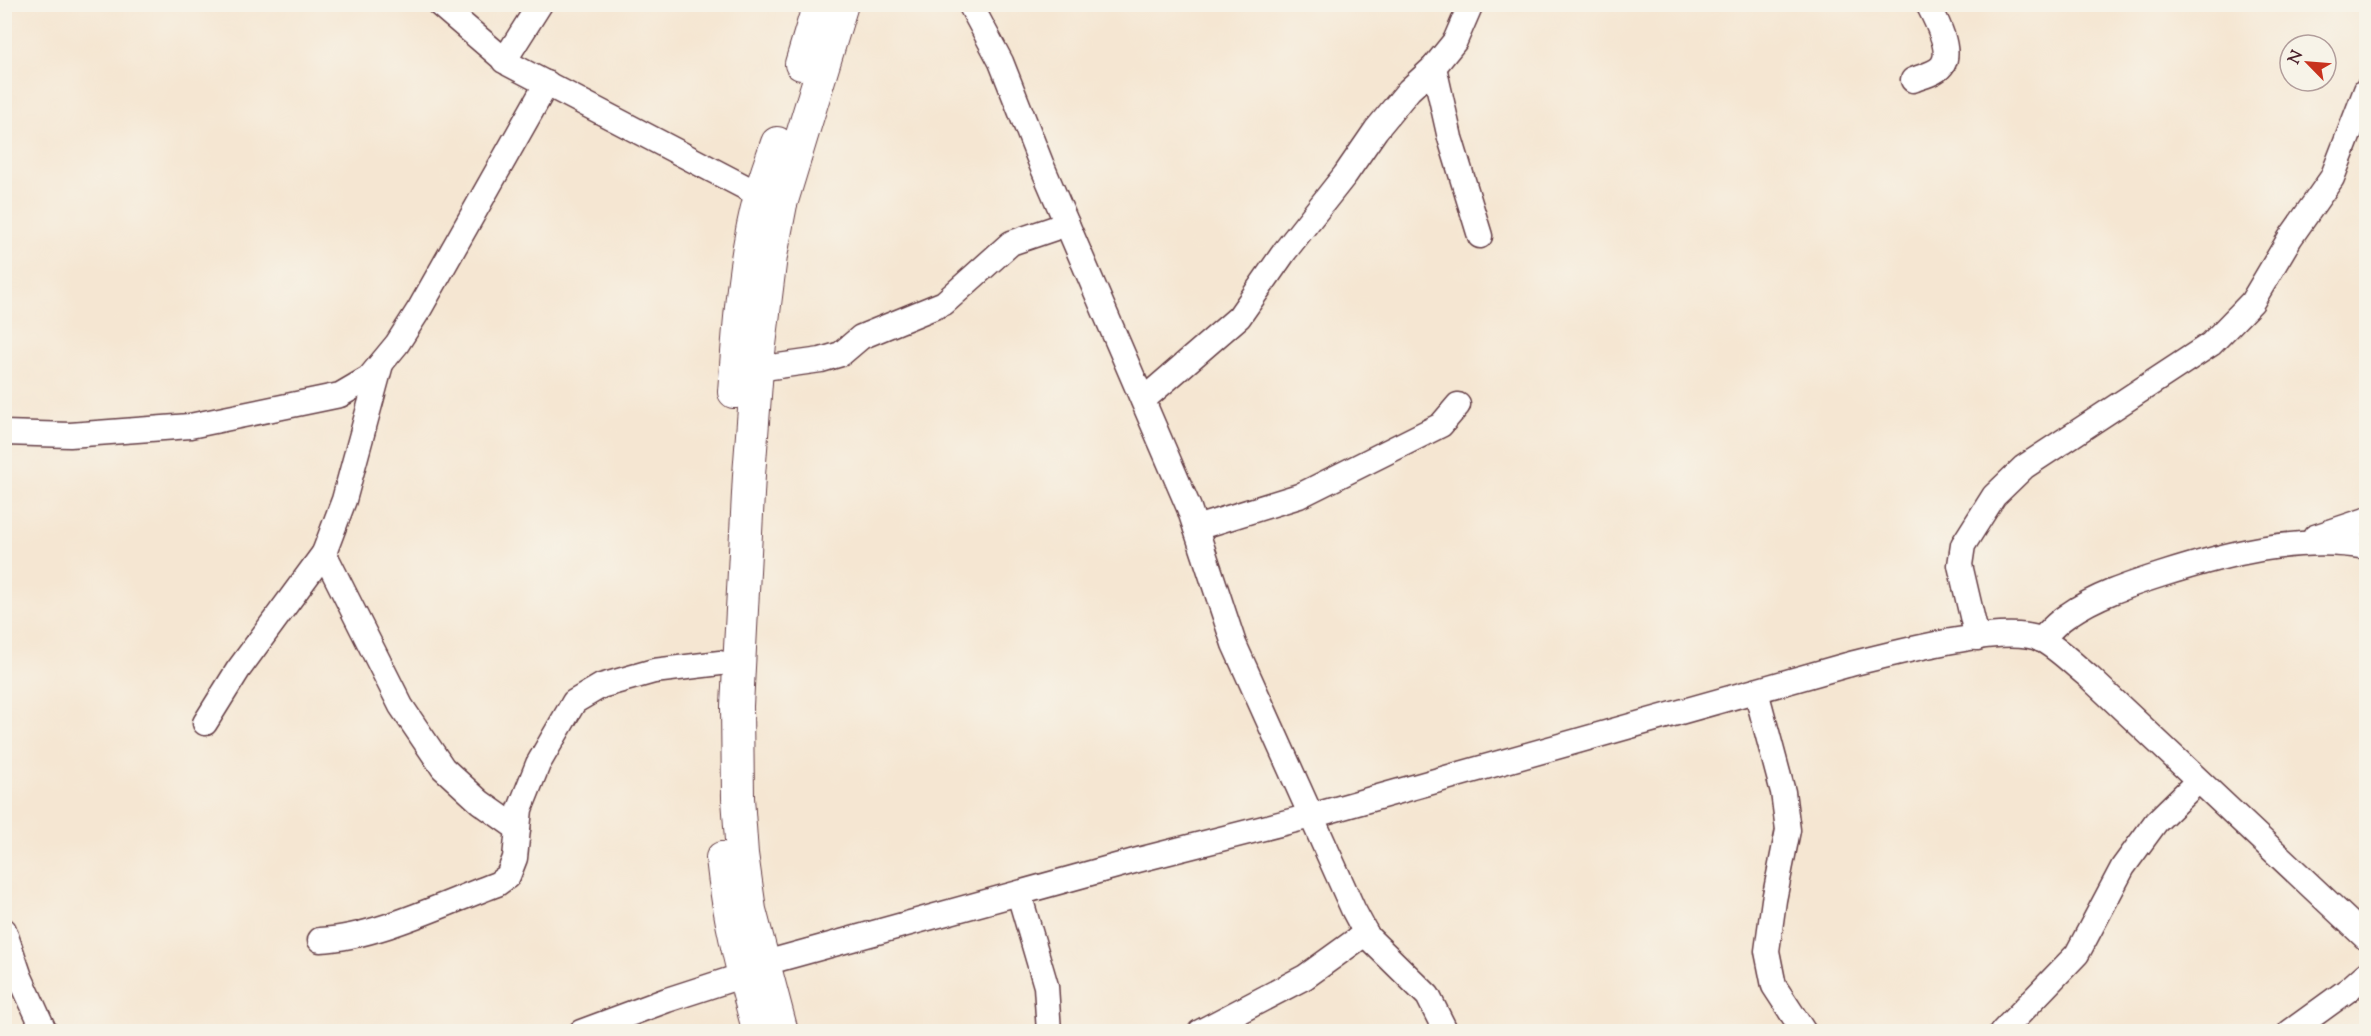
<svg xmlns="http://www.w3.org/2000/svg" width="2371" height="1036" viewBox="0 0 2371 1036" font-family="'Sorts Mill Goudy',serif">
<rect width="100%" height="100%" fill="#f7f3e8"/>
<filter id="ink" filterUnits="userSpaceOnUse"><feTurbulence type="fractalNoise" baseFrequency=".0167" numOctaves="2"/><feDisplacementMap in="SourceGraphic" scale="12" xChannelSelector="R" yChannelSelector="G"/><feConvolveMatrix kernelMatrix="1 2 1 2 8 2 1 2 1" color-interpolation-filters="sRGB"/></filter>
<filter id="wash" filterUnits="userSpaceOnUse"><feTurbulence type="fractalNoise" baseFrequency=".008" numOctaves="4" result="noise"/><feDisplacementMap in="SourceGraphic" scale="24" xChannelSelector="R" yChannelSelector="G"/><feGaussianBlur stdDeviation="1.35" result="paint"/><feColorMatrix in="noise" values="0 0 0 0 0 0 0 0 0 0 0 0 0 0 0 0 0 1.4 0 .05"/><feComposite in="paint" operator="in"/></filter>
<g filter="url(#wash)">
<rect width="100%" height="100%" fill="#f5e6d2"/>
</g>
<g filter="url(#ink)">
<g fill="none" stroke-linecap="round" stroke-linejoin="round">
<!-- minor casing -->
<g stroke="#643d44" stroke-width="27">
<g id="minor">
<polyline points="439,4 509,64 760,195"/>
<polyline points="970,4 1001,62 1042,166 1189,508 1234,644 1353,909 1368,937 1428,996 1446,1032"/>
<polyline points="504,61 540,4"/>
<polyline points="1434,67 1450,138 1480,236"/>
<path d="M 1913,80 C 1922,76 1938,73 1943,64 C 1952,49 1935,18 1928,4"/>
<polyline points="757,369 821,360 841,354 861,337 944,303 1011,243 1067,224"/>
<polyline points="1143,400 1239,317 1285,251 1345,175 1376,130 1409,90 1434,67 1455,41 1471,4"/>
<polyline points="4,433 70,435 190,426 340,395 369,378 397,344 420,308 547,83"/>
<polyline points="1196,528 1299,496 1441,425 1458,405"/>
<polyline points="2315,537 2366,520"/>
<polyline points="324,553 401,706 443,768 480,802 518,829"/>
<polyline points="1977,638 1960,565 1963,545 1994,496 2024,467 2211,344 2252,302 2290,238 2332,178 2366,90"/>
<path d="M 2041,640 C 2049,631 2057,622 2068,615 C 2095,596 2129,585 2160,575 C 2226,554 2297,535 2366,547"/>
<polyline points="1756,691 1783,792 1788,830 1774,900 1767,951 1774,986 1804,1032"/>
<polyline points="205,723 238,670 324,553 344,500 381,364"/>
<polyline points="1019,894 1046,986 1049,1032"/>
<polyline points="4,930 20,977 45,1032"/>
<path d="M 320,940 C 377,937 443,904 497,884 L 508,876 L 515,858 L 520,809 L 538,764 L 574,702 L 601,686 L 654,671 L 720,663"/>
<path d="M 765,963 L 1138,860 L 1311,816 L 1847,665 C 1888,655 2006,622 2042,640 C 2059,649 2074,665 2089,677 L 2366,938"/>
<polyline points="581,1032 667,1000 744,975"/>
<polyline points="1200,1032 1305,977 1366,933"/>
<polyline points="2002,1032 2077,954 2123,867 2156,822 2198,781"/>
<polyline points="2290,1032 2348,990 2366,974"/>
</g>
</g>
<!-- major casing -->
<g stroke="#643d44" stroke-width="34">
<g id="major">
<polyline points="801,64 819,4"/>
<path d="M 734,392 C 739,326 743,259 760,196 C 764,178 771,161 777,143"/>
<path d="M 722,858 C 728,917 743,974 759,1032"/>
<polyline points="782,1032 750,910 742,854 738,798 737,706 749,475 757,369 771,256 781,204 842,4"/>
</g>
</g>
<!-- minor -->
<use href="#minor" stroke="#fff" stroke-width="24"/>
<!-- major -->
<use href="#major" stroke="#fff" stroke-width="32"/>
</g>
</g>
<!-- margin -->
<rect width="2371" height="1036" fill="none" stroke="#f7f3e8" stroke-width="24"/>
<!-- north arrow -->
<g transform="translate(2308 63) rotate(295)"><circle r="28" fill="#f7f3e8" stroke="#b29e9c" stroke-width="1.5"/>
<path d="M0-4.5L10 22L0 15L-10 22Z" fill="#c8321e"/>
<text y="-9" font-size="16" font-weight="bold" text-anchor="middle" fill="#4a1f2b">N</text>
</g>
</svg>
